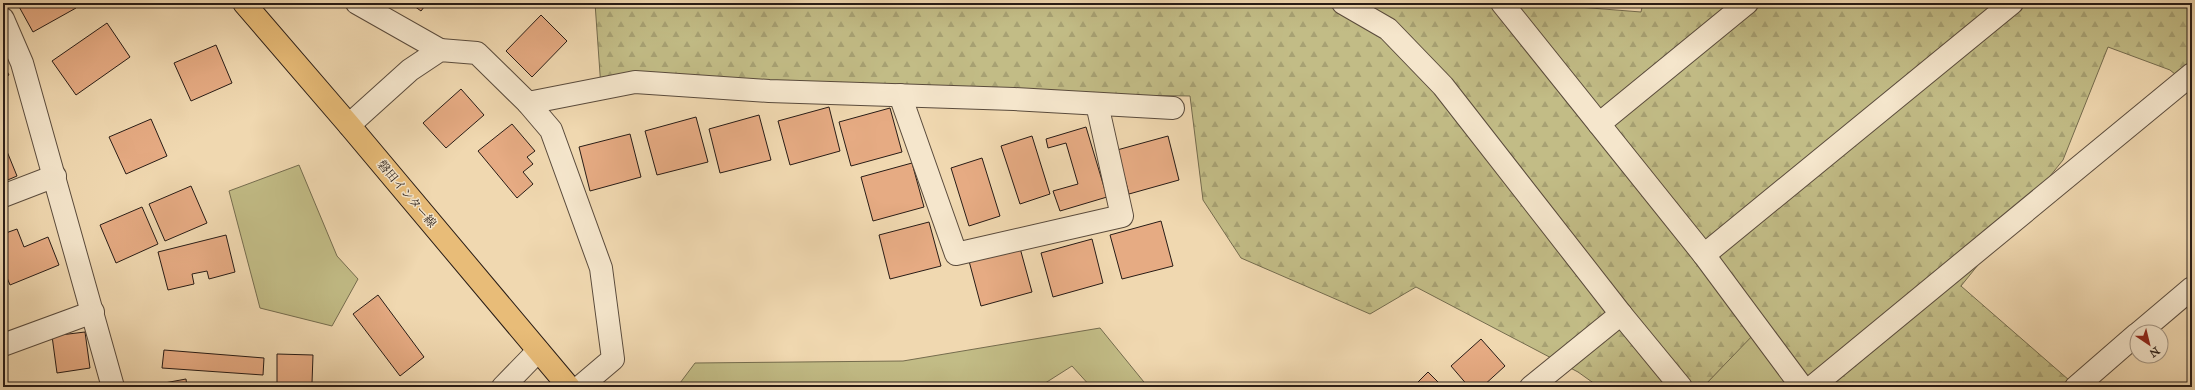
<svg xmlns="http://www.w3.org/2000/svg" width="2195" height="390" viewBox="0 0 2195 390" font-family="'IM FELL Great Primer','Noto Serif JP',serif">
<defs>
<pattern id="forest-firs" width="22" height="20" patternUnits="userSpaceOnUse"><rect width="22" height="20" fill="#c2bc86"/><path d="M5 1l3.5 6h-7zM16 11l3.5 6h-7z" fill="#a7a173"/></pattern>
</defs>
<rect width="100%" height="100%" fill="#f0d8b0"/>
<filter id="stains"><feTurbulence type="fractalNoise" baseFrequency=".005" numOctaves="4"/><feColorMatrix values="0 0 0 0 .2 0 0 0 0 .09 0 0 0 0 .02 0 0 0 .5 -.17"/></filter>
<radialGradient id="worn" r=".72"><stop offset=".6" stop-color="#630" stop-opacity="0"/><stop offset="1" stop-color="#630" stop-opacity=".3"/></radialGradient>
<!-- grass -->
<g fill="#c2bc86" stroke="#756c4e">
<polygon points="299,165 337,256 358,279 332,326 260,308 229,191"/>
<polygon points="1100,328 1148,387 1091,387 1072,366 1039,387 677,387 695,363 903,361"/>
<polygon points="1755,332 1814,387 1703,387"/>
</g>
<!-- forest -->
<polygon fill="url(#forest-firs)" stroke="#756c4e" points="595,3 1528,3 1641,12 1643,3 2192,3 2192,88 2170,70 2108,47 2063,160 1961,286 2077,387 1815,387 1756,332 1703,387 1599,387 1578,372 1416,287 1370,314 1241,258 1203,200 1190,96 601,88"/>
<!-- building -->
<g fill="#e6ab83" stroke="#281c16">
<polygon points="17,3 73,3 76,8 33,32"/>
<polygon points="410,3 427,3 421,11"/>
<polygon points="541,15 567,41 532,77 506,51"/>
<polygon points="107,23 130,57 76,95 52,61"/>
<polygon points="216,45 232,83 191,101 174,63"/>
<polygon points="3,64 9,75 3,78"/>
<polygon points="461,89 484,115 446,148 423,123"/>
<polygon points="829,107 840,151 790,165 778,121"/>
<polygon points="890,108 902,152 851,166 839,122"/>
<polygon points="759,115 771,160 720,173 709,129"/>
<polygon points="696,117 708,162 657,175 645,131"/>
<polygon points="151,119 167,156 126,174 109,137"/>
<polygon points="512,124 535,151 527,157 533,164 523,172 533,184 517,198 478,151"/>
<polygon points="1086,127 1107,197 1060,211 1053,191 1078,184 1066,143 1048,148 1046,139"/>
<polygon points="630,134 641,177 590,191 579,147"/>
<polygon points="1032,136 1050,194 1020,204 1001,146"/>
<polygon points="1168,136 1179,180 1129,194 1117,150"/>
<polygon points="6,149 17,176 3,182 3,150"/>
<polygon points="982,158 1000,216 969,226 951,168"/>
<polygon points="912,163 924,207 873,221 861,177"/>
<polygon points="191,186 207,223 165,241 149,204"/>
<polygon points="142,207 158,244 116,263 100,225"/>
<polygon points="1161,221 1173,266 1122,279 1110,235"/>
<polygon points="929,222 941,266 890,279 879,235"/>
<polygon points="17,229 24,247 48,237 59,265 10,285 3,268 3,234"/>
<polygon points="226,235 235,272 209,279 207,271 192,274 194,284 168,290 158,252"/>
<polygon points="1092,239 1103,283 1053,297 1041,253"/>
<polygon points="1020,248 1032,292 981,306 969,261"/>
<polygon points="378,295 424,357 400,376 353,314"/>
<polygon points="85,332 90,368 57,373 52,336"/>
<polygon points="1481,339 1505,366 1482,387 1469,387 1451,366"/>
<polygon points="164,350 264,358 263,375 162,368"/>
<polygon points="277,354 313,355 312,383 277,383"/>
<polygon points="1428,372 1443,387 1413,387"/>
<polygon points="186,379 187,387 149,387 148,386"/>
</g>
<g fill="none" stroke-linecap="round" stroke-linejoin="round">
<!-- minor casing -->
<g stroke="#5a4b3c" stroke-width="24">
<g id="minor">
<polyline points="357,3 440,50"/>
<polyline points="1343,3 1388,29 1443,86 1621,314 1681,387"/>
<polyline points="1502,3 1704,255 1802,387"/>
<polyline points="3,19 22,63 113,387"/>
<polyline points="900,95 956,254 1122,216 1097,104"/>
<polyline points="528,103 551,130 601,268 613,359 580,387"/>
<polyline points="1599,124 1747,3"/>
<polyline points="349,125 410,70 440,50 477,53 528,103 635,82 769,91 1014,99 1173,108"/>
<polyline points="3,196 55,176"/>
<polyline points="1704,255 2012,3"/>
<polyline points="2140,332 2192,288"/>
<polyline points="3,345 93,312"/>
<polyline points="503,387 538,351"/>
<polyline points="1531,387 1621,314"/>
<polyline points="1812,387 2192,74"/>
<polyline points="2076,387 2137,334"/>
</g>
</g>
<!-- primary casing -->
<g stroke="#281c16" stroke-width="24">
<polyline id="primary" points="244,3 349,125 569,387"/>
</g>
<!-- minor -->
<use href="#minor" stroke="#f5e6cc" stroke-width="22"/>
<!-- primary -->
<use href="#primary" stroke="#e8bc78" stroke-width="22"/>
</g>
<g text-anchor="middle" stroke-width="3" stroke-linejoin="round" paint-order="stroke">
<!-- street labels -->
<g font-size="12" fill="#281c16" stroke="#f5e6cc">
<text transform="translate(407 194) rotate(50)" y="4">磐田インター線</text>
</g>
</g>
<!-- margin -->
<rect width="2195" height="390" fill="none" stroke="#f0d8b0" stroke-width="16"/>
<rect x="4" y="4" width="2187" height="382" fill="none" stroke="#281c16" stroke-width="2"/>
<rect x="8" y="8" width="2179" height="374" fill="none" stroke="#281c16"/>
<!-- north arrow -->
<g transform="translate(2149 344) rotate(145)"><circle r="19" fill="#f5e6cc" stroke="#a39583"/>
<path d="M0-3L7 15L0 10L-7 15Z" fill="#8f2418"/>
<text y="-6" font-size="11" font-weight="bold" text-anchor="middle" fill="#281c16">N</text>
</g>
<rect width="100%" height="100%" filter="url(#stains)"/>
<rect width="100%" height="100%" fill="url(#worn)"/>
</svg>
